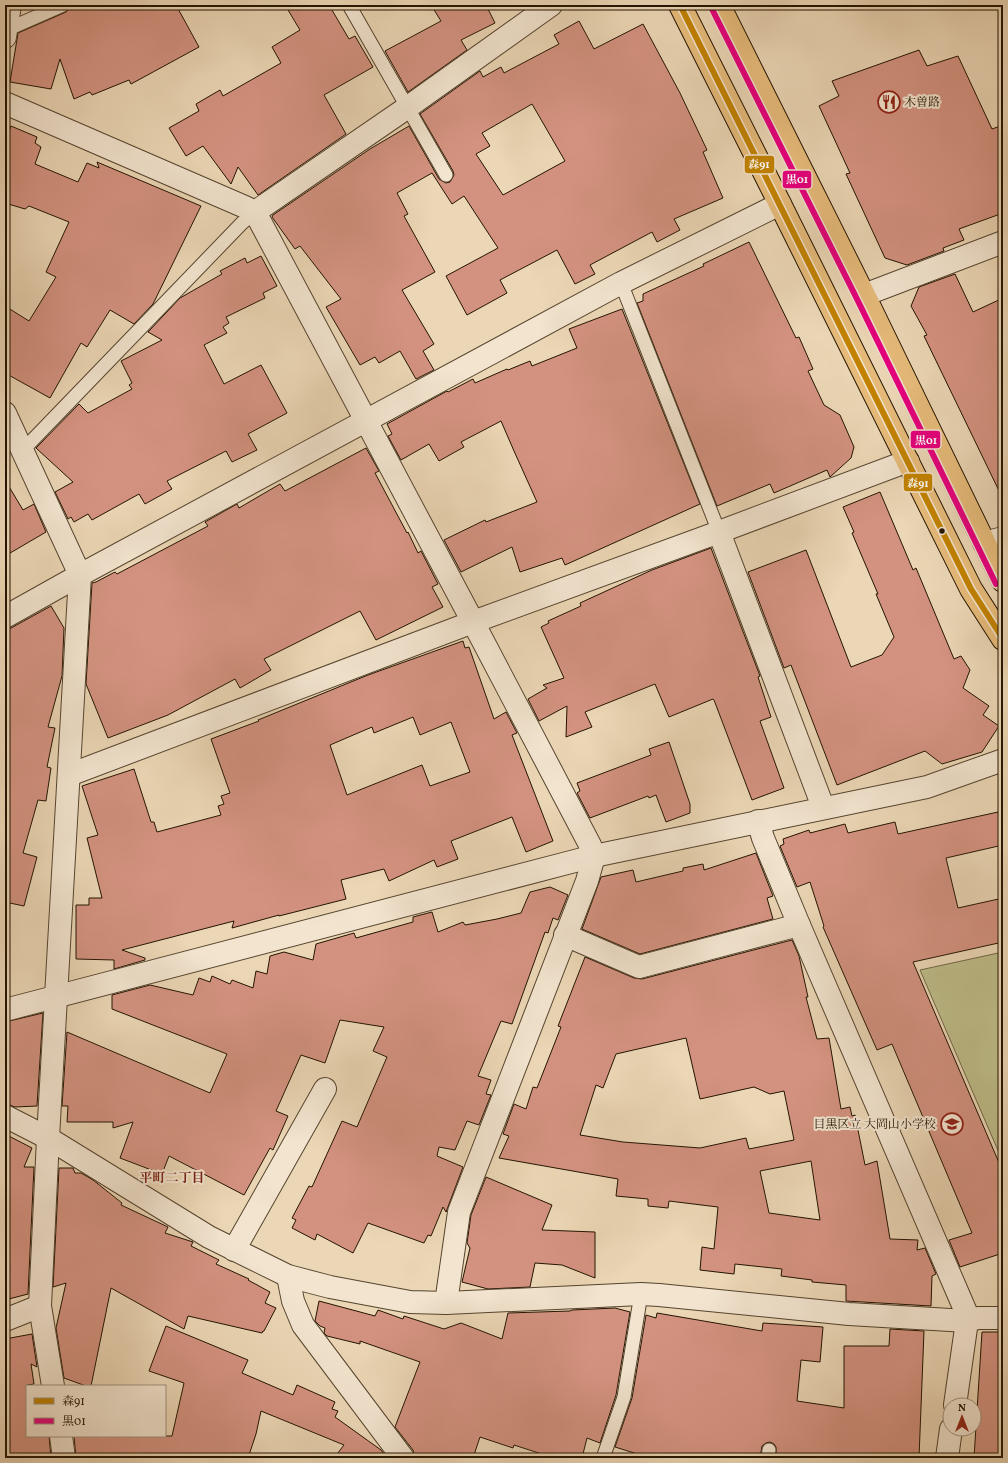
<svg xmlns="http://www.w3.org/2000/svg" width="1008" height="1463" viewBox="0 0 1008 1463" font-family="Vollkorn,'Noto Serif JP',serif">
<rect width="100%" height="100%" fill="#ebd6b5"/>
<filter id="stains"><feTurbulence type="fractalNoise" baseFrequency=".005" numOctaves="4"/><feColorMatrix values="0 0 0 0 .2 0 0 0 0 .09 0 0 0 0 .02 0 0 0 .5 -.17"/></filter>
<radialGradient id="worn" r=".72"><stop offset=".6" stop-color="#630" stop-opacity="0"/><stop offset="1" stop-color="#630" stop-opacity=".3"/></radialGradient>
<!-- green -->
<polygon fill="#bdbc89" stroke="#706845" points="1003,952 1003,1162 920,970"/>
<!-- building -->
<g fill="#d39280" stroke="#231401" fill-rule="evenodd">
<polygon points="76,5 176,5 199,47 131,84 129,80 92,95 90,92 74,99 60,59 51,89 10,82 18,33 66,12 70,8"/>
<polygon points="285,5 329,5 349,39 355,36 373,67 324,95 346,134 258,195 238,167 231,184 203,146 186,156 169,128 199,111 196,104 220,90 223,96 281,63 272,47 300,30"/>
<polygon points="431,5 486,5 495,23 461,40 467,50 408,92 385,51 441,21"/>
<path d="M 579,21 L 594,49 L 643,24 L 680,93 L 707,150 L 703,152 L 723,198 L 674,219 L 680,230 L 657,242 L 652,232 L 590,265 L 595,274 L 575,284 L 557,250 L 500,280 L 507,293 L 467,315 L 446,276 L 498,248 L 464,196 L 452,204 L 432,173 L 397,193 L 408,214 L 404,216 L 435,272 L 402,290 L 434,344 L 423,351 L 434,370 L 416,379 L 400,351 L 379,363 L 375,357 L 360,365 L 326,307 L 341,299 L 300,246 L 295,249 L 272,217 L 273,215 L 370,149 L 409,126 L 439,179 L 446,183 L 450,182 L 454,175 L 453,171 L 420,114 L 480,71 L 483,77 L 501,67 L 504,73 L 559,44 L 554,35 ZM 532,104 L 565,161 L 503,195 L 476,154 L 490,146 L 482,133 Z"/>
<polygon points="919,50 927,66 958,56 992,129 1003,125 1003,213 959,229 964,240 943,248 944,251 907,265 885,258 846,174 850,173 819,106 839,96 832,81"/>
<polygon points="11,126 37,137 35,143 41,147 35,164 78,182 87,163 99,168 97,162 201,206 153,304 134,324 110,310 87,347 81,343 50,398 5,373 5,306 29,321 56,277 46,272 69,222 29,206 25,209 5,203 5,141"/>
<polygon points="749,242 796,338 799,337 813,369 808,371 824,405 840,415 854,447 851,458 830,477 827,470 774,493 770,484 717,506 637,303 643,301 643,294 704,266 703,264"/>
<polygon points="261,256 277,286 263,293 265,298 226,317 229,323 223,327 227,333 204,345 224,384 261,365 287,413 248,434 257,450 232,462 226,451 167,481 172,489 145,504 139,494 92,520 88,514 74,522 71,517 68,519 55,492 73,482 36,448 79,404 88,413 132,389 129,385 132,383 121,361 162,340 148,332 180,298 222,274 220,271 245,258 247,263"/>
<polygon points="955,274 973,312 1003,298 1003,499 924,336 927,335 911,306 919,287"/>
<polygon points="622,309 700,504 565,565 562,558 520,572 512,547 461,572 444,540 485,520 486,522 537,502 514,451 501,421 461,442 464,447 439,461 429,444 401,460 388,436 392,434 387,424 447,391 448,392 473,379 475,383 507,369 508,370 530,361 532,366 577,348 569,329"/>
<polygon points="366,448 379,471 375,473 407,533 408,532 418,553 421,551 438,584 432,587 443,607 376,640 360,611 264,659 271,670 240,688 235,679 168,715 108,738 86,684 92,583 96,582 115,572 117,574 208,526 205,522 237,504 239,508 280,484 285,491"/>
<polygon points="5,480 23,510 34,504 46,532 5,556"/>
<polygon points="880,492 913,570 916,568 954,659 961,656 970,670 963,688 989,706 983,715 999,726 982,752 942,764 925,751 837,785 791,665 784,668 748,572 806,550 851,667 882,655 894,637 876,594 878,594 852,533 854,532 843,507"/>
<polygon points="711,548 760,676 758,677 771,717 760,721 784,788 752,800 714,700 713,699 669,717 655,684 585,712 592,727 566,737 567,706 539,721 528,699 547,688 543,685 564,678 541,627 549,623 548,621 581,606 580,603 652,570"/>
<polygon points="51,606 64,628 62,676 48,727 55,728 47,767 51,768 46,801 38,800 23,853 37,857 24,906 5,902 5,630 11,628"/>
<path d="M 463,641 L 465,648 L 469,647 L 494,719 L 506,712 L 517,733 L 512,735 L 553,841 L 526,852 L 512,817 L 451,841 L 458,859 L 437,867 L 434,860 L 389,881 L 384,869 L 341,880 L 346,899 L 279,916 L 279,915 L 232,928 L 234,921 L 122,950 L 145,958 L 145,960 L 114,969 L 114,960 L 76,959 L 76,905 L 89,905 L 89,898 L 102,898 L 87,838 L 98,835 L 82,786 L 134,769 L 151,822 L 154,822 L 157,832 L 221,815 L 218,806 L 224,804 L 221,796 L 230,793 L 211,739 L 259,721 L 258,720 L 368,675 ZM 413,717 L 420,735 L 451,722 L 470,772 L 430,786 L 422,765 L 347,795 L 330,745 L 372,727 L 374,733 Z"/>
<polygon points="669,742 690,804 690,813 666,822 656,795 649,798 648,796 590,818 577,793 580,791 577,783 651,755 649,749"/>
<polygon points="998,812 1003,835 1003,845 946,858 958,908 1003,898 1003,942 913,962 1003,1172 1003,1253 960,1267 949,1240 972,1233 892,1044 877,1050 823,927 824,926 810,882 797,887 780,846 784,844 783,839 809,830 810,833 845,824 848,833 895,822 898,834"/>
<polygon points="756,853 773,896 767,898 773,919 640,954 582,929 601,877 633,870 636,882 683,871 683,868 703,864 704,870"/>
<polygon points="550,887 568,895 558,920 553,918 548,933 545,932 512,1024 501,1021 478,1076 491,1080 486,1094 491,1095 479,1125 467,1121 455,1150 439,1147 437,1156 463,1167 446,1212 443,1207 431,1236 428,1235 424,1243 368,1223 353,1253 317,1234 315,1240 292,1228 296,1220 292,1218 309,1186 312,1187 342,1121 357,1127 387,1057 373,1051 384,1027 340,1020 325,1063 301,1055 276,1111 288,1116 273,1150 270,1148 244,1195 169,1156 162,1174 120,1158 133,1122 113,1128 113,1122 67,1122 68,1106 62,1106 67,1032 210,1093 227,1054 112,1009 112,995 150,985 193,995 199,978 210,982 212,976 230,984 232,980 253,988 256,971 267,974 270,956 284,952 313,960 316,944 354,933 356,938 413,922 413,917 432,912 438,932 463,922 465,925 497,919 521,913 530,892"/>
<path d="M 792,940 L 799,956 L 808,997 L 806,997 L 817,1039 L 829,1038 L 841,1109 L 850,1107 L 852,1116 L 855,1115 L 865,1165 L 877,1161 L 890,1239 L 918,1240 L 917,1250 L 925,1248 L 936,1274 L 932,1276 L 931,1306 L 846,1301 L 846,1285 L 812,1282 L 812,1280 L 781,1276 L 782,1269 L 735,1264 L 734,1274 L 700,1270 L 702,1247 L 714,1249 L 718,1207 L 669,1201 L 668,1208 L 648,1206 L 648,1199 L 616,1196 L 618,1179 L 499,1158 L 509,1136 L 503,1134 L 514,1104 L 526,1109 L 533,1087 L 537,1088 L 561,1027 L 558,1026 L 585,957 L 634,978 L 642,979 ZM 686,1038 L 700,1099 L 754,1087 L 770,1094 L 784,1091 L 794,1140 L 749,1149 L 746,1138 L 700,1148 L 623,1142 L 580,1135 L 596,1085 L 603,1088 L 616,1054 ZM 811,1161 L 820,1220 L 769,1213 L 760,1171 Z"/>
<polygon points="43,1013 37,1106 15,1107 7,1104 7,1085 5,1085 5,1022"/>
<polygon points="5,1134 32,1148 24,1167 34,1167 28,1294 5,1300"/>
<polygon points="59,1168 73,1168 75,1173 81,1173 93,1180 122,1203 121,1205 168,1227 165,1233 193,1242 191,1246 219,1260 216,1264 249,1279 248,1280 270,1292 265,1303 276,1308 264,1331 263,1331 262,1333 188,1316 184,1329 111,1288 91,1386 86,1386 64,1378 56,1328 66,1283 53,1287"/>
<polygon points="486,1177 552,1205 542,1230 595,1232 595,1278 562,1265 535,1263 530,1287 488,1289 462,1282 470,1248 467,1243 471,1215"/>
<polygon points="319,1301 375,1316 378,1310 403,1319 404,1316 444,1329 461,1323 502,1339 508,1313 570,1311 572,1310 615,1308 630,1312 616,1395 600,1443 587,1438 582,1458 554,1458 514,1445 513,1448 480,1437 473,1458 415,1458 413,1450 395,1427 420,1362 360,1341 360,1344 327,1336 324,1333 325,1328 320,1326 315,1321"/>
<polygon points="657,1313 762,1331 763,1323 823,1327 820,1362 801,1360 797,1401 844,1408 844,1346 889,1346 890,1329 924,1331 919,1458 776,1458 776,1447 774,1444 770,1442 766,1443 762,1446 760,1458 650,1458 615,1447 632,1398 646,1315 656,1318"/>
<polygon points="166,1326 248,1360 242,1373 293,1395 297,1385 335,1402 332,1409 338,1411 335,1417 381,1450 387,1458 334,1458 344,1445 261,1411 256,1434 248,1458 76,1458 74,1436 172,1436 184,1383 149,1371"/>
<polygon points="982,1332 1003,1332 1003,1458 974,1458"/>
<polygon points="32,1334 37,1367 31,1364 34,1384 27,1385 27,1436 49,1436 51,1458 5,1458 5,1339"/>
</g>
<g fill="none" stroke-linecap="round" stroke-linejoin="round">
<!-- lane casing -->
<g stroke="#55442e" stroke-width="15">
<g id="lane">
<polyline points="349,5 446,175"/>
<polyline points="6,30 63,5"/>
<polyline points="621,283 719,532"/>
<polyline points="23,450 242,223 255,212"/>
<polyline points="603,1458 624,1397 641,1294"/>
<polyline points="768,1458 769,1450"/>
</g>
</g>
<!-- street casing -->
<g stroke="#55442e" stroke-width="24">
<g id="street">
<polyline points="5,37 10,5"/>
<polyline points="5,103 245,207 255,212 473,622 590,845 594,856 587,881 459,1212 446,1303"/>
<polyline points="255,212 408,107 551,5"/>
<polyline points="864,295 1003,242"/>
<polyline points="5,413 80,575 48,1138 40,1306 53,1386"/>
<polyline points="719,532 823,807"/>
<polyline points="984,543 1003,538"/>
<polyline points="5,617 80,575 621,283 780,204"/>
<polyline points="69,775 473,622 719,532 908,461"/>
<polyline points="758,821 763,838 799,925 966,1312 967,1321 955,1405"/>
<polyline points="565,935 639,967 799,925"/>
<polyline points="5,1010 594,856 927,787 1003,760"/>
<polyline points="5,1116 48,1138 209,1237 288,1276 330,1287 410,1302 446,1303 641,1294 659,1295 849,1314 967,1321 978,1318 1003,1318"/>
<polyline points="234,1250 325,1089"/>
<polyline points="288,1276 293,1301 303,1325 403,1458"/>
<polyline points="5,1320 40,1306"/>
<polyline points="61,1436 64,1458"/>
<polyline points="947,1458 951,1429"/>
</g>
</g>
<!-- primary casing -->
<g stroke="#231401" stroke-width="24">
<g id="primary">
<polyline points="680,5 780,204 971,589 1003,639"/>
<polyline points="719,5 864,295 1003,581"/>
</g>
</g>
<!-- lane -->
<use href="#lane" stroke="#f2e4cf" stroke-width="13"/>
<!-- street -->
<use href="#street" stroke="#f2e4cf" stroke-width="22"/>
<!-- primary -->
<use href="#primary" stroke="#e6bb7a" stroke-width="22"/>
<!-- bus-1 casing -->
<g stroke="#f2e4cf" stroke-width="9">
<polyline id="bus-1" points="680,5 971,589 1003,639"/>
</g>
<!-- bus-2 casing -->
<g stroke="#f2e4cf" stroke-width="9">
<polyline id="bus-2" points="712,9 857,299 996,584"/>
</g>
<!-- bus-1 -->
<use href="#bus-1" stroke="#c28200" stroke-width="6"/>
<!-- bus-2 -->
<use href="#bus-2" stroke="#e5007d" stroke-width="6"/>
</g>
<!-- icons -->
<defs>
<g id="restaurant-ring" transform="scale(1.15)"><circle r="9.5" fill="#f2e4cf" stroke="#8f2418" stroke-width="1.5"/><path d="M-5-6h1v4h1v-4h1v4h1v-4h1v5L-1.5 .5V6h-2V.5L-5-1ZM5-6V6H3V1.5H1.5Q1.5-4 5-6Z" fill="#8f2418"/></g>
<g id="school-ring" transform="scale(1.15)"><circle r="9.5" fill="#f2e4cf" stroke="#8f2418" stroke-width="1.5"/><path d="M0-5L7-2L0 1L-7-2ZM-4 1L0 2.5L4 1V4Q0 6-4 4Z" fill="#8f2418"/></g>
</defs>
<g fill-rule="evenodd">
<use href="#restaurant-ring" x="889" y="102"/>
<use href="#school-ring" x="952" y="1124"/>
</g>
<!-- markers -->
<circle fill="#231401" stroke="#f2e4cf" stroke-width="1.5" cx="942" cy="531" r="3.5"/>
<g text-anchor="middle" stroke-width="4" stroke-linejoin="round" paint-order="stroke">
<!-- poi labels -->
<g font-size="12" fill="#231401" stroke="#f2e4cf" text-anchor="start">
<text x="904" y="106">木曽路</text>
<text x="936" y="1128" text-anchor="end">目黒区立 大岡山小学校</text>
</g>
<!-- neighbourhood labels -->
<g font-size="13" font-weight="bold" fill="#7a1f14" stroke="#f2e4cf">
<text x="172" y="1182">平町二丁目</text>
</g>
</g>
<g stroke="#f2e4cf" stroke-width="1.5">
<rect x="744" y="155" width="31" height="19" rx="4" fill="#c28200"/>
<rect x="782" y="170" width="30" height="19" rx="4" fill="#e5007d"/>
<rect x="910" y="430" width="31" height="19" rx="4" fill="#e5007d"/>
<rect x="903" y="473" width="30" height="19" rx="4" fill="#c28200"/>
</g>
<g font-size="11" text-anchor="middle" font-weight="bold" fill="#fff">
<text x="759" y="168">森91</text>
<text x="797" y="183">黒01</text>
<text x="926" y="444">黒01</text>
<text x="918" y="487">森91</text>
</g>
<!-- margin -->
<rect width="1008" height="1463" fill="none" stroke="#ebd6b5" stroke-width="20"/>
<rect x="6" y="6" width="996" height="1451" fill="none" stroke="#231401" stroke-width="2"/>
<rect x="10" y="10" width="988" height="1443" fill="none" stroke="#231401"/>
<!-- legend -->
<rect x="26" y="1385" width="140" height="52" fill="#f2e4cf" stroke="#9f917d"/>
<rect x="34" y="1398" width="20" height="6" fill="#c28200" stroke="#9f917d"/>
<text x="62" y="1405" font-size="12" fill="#231401">森91</text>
<rect x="34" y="1418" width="20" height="6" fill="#e5007d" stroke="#9f917d"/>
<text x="62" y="1425" font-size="12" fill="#231401">黒01</text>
<!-- north arrow -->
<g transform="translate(962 1417)"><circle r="19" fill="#f2e4cf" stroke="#9f917d"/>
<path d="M0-3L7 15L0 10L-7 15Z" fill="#8f2418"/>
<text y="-6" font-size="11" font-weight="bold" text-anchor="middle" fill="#231401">N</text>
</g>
<rect width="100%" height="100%" filter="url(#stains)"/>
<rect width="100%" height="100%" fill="url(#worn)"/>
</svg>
